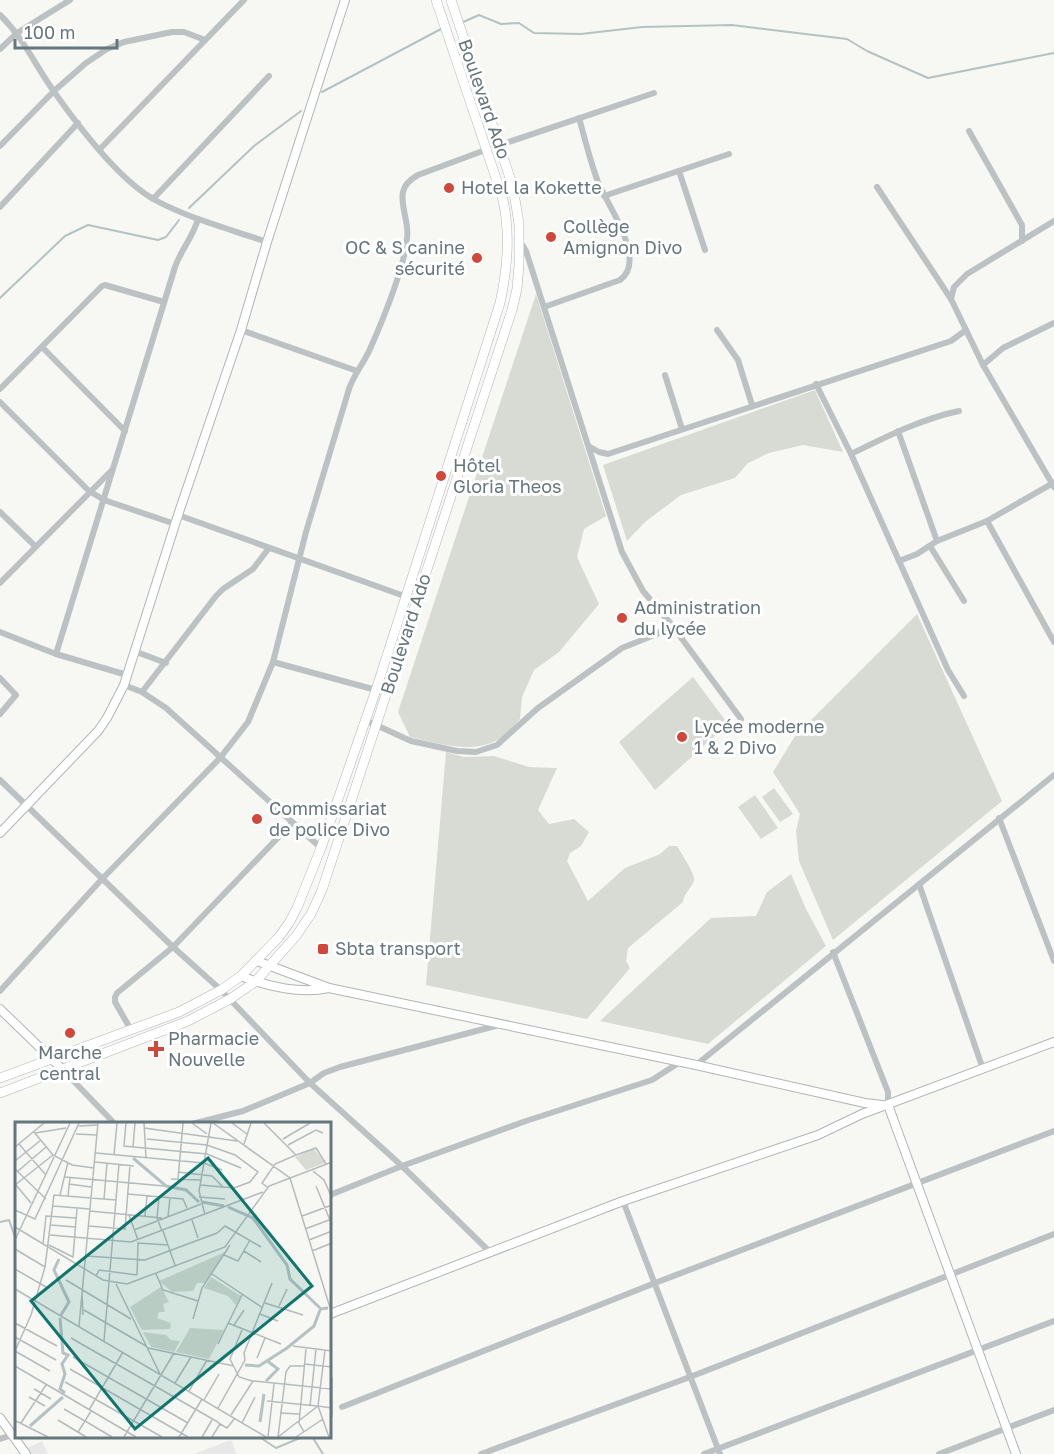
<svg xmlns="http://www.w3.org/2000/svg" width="1054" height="1454" viewBox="0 0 1054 1454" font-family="'Golos Text',sans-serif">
<rect width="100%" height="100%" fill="#f7f7f4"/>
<!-- built -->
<g fill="#e8e8e8">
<polygon points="231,1440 237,1454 194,1454"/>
<polygon points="42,1441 48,1454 14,1454"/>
</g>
<!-- green -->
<g fill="#d8dbd4">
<path d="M 536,294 L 606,516 L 584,529 L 577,557 L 599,604 L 559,652 L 534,670 L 522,697 L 520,719 C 514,726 507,734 499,739 C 473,755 437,743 410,737 L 398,712 Z"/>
<polygon points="815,390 843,452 803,445 769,453 748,463 735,478 681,495 645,522 627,541 603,465"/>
<polygon points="917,614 1002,801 833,940 799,861 796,831 800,814 773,772 795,736"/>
<polygon points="693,677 728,724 655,790 619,742"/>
<path d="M 446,752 L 464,757 L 494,756 L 529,767 L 557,768 L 538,810 L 549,824 L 574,819 L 589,832 L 581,846 L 570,853 L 567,861 L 588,901 L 625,868 L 660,854 L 669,846 L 677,846 C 681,853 696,875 694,881 C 691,889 685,891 683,902 L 628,948 L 626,961 L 630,968 L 587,1019 L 426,985 Z"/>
<polygon points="774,788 793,814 780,822 762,797"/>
<polygon points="755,795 778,828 761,839 738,807"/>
<polygon points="791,874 806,909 826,946 708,1044 600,1021 711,918 756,916 767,892"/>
</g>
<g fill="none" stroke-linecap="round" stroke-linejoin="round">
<!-- stream -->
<g stroke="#b5c2c4" stroke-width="2">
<polyline points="461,23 479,15 501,24 519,23 534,33 581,34 642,27 732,25 847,39 867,51 928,78 1054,53"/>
<polyline points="322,92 441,29"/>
<polyline points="189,208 254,146 301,111"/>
<polyline points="0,298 65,236 88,225 158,240 166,237 179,220"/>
<polyline points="0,1222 9,1220 16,1240"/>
<polyline points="261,1438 276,1448 300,1438"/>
<polyline points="313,1438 323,1454"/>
</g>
<!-- secondary casing -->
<g stroke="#afb6b9" stroke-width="10">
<g id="secondary">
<polyline points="0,833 98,731 107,718 124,685 178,515 241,330 267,242 345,0"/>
<polyline points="257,961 329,988 696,1065 865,1103 882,1105"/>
<path d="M 241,976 C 268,987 301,994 329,988"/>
<polyline points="0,1009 62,1069"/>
<polyline points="888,1105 1016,1454"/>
<polyline points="330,1314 623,1201 818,1135 862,1114 1054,1042"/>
<polyline points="0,1418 26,1454"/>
</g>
</g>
<!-- primary casing -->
<g stroke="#b0b6b8" stroke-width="10">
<g id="primary">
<path d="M 0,1078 L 179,1012 L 221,990 L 241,976 L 279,937 L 289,923 L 297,908 L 321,848 L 376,690 L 500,303 C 508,267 511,232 502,196 L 436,0"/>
<polyline points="0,1093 188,1021 230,999 255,982 296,936 311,914 322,890 512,310 517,289 519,265 519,224 513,187 451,0"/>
</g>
</g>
<!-- street -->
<g stroke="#bcc2c4" stroke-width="6">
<path d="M 0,15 C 24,38 36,67 55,93 C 79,127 119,180 155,200 C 190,219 230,229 267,242"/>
<polyline points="0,49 17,33 70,0"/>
<polyline points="969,131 1022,225 1022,241"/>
<polyline points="0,146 54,91 86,63 107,49 124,42 172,32 184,32 205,40"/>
<polyline points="100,149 244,0"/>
<polyline points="679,171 705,250"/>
<polyline points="877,187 951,299 983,365 1054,487"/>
<polyline points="604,196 729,154"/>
<polyline points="153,199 269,76"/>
<polyline points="0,207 78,123"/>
<polyline points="520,241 526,251 622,552 643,591 671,624 741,719"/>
<polyline points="951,299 954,287 967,274 1054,221"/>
<path d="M 544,307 L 620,280 C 648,260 607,205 598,182 C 590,161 585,139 579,118"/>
<polyline points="241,330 357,371"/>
<polyline points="717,330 738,360 752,405"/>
<polyline points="42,347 125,431"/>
<polyline points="983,365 1003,348 1054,323"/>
<polyline points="665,375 682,429"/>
<polyline points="816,384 851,454 948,670 964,696"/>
<polyline points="0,389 102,286 105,285 164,302"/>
<polyline points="0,402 89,491 104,500 175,524"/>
<polyline points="898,431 937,541"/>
<polyline points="590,447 599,452 608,454 951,341 966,330"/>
<path d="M 851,454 C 886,437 921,419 959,411"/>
<polyline points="0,512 35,546"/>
<polyline points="178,515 407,597"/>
<polyline points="987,521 1054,642"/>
<polyline points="930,546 964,601"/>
<polyline points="899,561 917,554 937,541 987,521 1053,483"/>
<polyline points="0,583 112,470"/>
<polyline points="0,632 56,654 127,675"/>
<polyline points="134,651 166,663"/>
<path d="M 56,654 L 175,267 C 181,250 193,237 198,219"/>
<polyline points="273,662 376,690"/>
<polyline points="0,678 16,695 0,714"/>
<polyline points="124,685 142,692 216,596 223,589 253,569 269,548"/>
<polyline points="142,692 166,708 321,848"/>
<polyline points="365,720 411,741 457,751 476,752 497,745 538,708 622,648 657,634 671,624"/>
<polyline points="0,780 173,947 221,990 310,1083 402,1166 491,1253"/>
<polyline points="999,818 1054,961"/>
<polyline points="919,884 983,1069"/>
<polyline points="833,952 888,1092 888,1105"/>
<path d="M 0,991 L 102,879 L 220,758 L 248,722 L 273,662 L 306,532 L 349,389 C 354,374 364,363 370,349 C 382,322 411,253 407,227 C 404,204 394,188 418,175 L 488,149 L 654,93"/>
<polyline points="131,1030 115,1002 115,997 117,993 173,947 292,823"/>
<polyline points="696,1065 1054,775"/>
<polyline points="62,1069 115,1124"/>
<polyline points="192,1124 243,1111 310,1083 324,1073 340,1067 499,1025"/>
<polyline points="330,1195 402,1166 526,1121 652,1080 680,1062"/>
<polyline points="623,1201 720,1454"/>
<polyline points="342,1407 655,1283 1054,1131"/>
<polyline points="0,1439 12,1435"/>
<polyline points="481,1454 690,1377 1054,1234"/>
<polyline points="704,1454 1054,1321"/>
<polyline points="939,1454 1054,1410"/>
</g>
<!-- secondary -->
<use href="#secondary" stroke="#fff" stroke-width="8"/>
<!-- primary -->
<use href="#primary" stroke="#fff" stroke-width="9"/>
</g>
<!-- markers -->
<g fill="#d1473a" stroke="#fff" stroke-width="2">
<circle cx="449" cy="188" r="6"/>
<circle cx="551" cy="237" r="6"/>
<circle cx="477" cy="258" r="6"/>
<circle cx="441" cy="476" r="6"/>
<circle cx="622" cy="618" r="6"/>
<circle cx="682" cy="737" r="6"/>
<circle cx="257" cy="819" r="6"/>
<rect x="317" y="943" width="12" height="12" rx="3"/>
<circle cx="70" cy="1033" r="6"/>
<path d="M153 1040h6v6h6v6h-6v6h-6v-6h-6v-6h6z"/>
</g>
<g text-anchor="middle" stroke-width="6" stroke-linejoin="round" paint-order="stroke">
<!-- street labels -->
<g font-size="18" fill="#65767c" stroke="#fff">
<text transform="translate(484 99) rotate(71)" y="6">Boulevard Ado</text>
<text transform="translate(406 634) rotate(-72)" y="6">Boulevard Ado</text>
</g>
<!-- poi labels -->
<g font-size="18" fill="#65767c" stroke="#fff" text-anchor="start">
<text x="461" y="194">Hotel la Kokette</text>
<text x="563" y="233">Collège<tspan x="563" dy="21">Amignon Divo</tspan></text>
<text x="465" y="254" text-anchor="end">OC &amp; S canine<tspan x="465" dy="21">sécurité</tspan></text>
<text x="453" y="472">Hôtel<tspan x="453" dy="21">Gloria Theos</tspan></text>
<text x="634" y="614">Administration<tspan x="634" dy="21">du lycée</tspan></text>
<text x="694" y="733">Lycée moderne<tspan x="694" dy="21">1 &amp; 2 Divo</tspan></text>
<text x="269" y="815">Commissariat<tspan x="269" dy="21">de police Divo</tspan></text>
<text x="335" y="955">Sbta transport</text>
<text x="168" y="1045">Pharmacie<tspan x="168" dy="21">Nouvelle</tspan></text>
<text x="70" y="1059" text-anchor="middle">Marche<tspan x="70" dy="21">central</tspan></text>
</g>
</g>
<!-- overview -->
<g transform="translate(15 1122)">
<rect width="316" height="316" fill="#f7f7f4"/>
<path d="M 299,27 L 310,41 L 291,48 L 280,35 ZM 210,130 L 190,161 L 182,161 L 178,169 L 157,170 L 144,159 ZM 196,155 L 226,174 L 221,183 L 213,174 L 189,166 ZM 146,165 L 154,180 L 148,182 L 150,190 L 144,190 L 142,196 L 156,201 L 155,207 L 127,208 L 115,185 ZM 175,206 L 209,208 L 194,237 L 161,230 ZM 128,210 L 151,213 L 156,218 L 165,219 L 159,230 L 136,225 Z" fill="#d8dbd4"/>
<path fill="none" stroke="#b5c2c4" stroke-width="3" d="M 118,36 L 151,64 L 171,68 L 184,80M 187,80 L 209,84M 213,85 L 238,96 L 272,143 L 275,157 L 306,187 L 313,186M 44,137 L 39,148 L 54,180 L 46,193M 45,196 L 48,231 L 53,233 L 47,242 L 50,252 L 45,267 L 50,271M 230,243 L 244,244 L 272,226 L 299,204 L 305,188M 251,259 L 263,247 L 251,238M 245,300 L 249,272M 15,304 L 48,275"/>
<path fill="none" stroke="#b4bbbd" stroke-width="1.5" d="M 111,1 L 109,24 L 192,32 L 226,46M 129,1 L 131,36M 177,1 L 192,12M 198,1 L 275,56 L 317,192M 217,1 L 232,12M 249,1 L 281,33M 64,4 L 83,3M 129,6 L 222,19M 19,10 L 38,33 L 57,43 L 79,46M 20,11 L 51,6M 61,12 L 82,13M 132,17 L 192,23 L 220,33 L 243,50 L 235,60 L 219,66 L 185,63M 268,17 L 295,1M 4,22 L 30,52M 229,22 L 236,1M 273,23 L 301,8 L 308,11M 0,25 L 29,1M 118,25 L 120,1M 81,31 L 189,41 L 207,48M 99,33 L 102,1M 0,39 L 26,18M 80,40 L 119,44M 0,47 L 31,77M 298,49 L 309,58 L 317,76M 2,50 L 31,25M 163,50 L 197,54 L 208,65M 50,55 L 149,64M 156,57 L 186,58M 163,57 L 168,1M 54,62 L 76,65M 0,63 L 38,33M 1,63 L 16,81M 301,64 L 317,103M 252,65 L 247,61 L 260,42 L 281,33 L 301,26 L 311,42M 113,72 L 168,77 L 172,86M 45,73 L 53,40M 53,74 L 55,55M 144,75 L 142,96 L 147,109M 184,75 L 210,77M 89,77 L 92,41M 38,84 L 75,87M 0,88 L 20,97 L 64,1M 75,89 L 147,96M 114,93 L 123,118M 190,93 L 184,69 L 196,1M 130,94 L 132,74M 153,94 L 155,76M 287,94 L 317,83M 177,98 L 183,116M 36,103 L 60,105M 74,104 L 110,107 L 115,43M 0,105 L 88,158 L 112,162 L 210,125 L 254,64 L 317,40M 290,107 L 314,98M 119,108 L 186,82M 148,109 L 160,143M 35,113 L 116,120 L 248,70M 0,118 L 55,1M 294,118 L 317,109M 122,121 L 153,123M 28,122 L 31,94 L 61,96M 34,123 L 58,135 L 62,86M 0,127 L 30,145M 229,129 L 246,140M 297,129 L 317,121M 209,133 L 223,139 L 235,118M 71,134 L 130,138 L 202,111 L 210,104 L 246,125M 0,147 L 31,165M 141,152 L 148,168 L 183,179M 197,152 L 248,186M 122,153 L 123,122M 81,154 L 84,148 L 122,153M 51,158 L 116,197M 101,162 L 145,252M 0,167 L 251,315M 67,171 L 68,193M 250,181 L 288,193M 264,184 L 272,167M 69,188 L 131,224M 245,192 L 263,199M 178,197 L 187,166 L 215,123M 0,201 L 42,224M 213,201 L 266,222M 219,203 L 229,188M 64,204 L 83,1M 227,208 L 215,237 L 224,255 L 237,259M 0,215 L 41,238M 56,216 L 201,299 L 205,302 L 197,315M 89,219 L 104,42M 203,222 L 227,173M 278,224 L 317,229M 133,226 L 219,244M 310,228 L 303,284 L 314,315M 0,229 L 16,193 L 30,145 L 39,73 L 101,78M 0,229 L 35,249M 58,235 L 173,301M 242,236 L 250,216M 289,242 L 317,245M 0,244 L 121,315M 55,247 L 173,315M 317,255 L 317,295M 50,260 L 147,315M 160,261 L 176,235M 19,267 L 36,277M 174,269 L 192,238M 14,275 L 30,284M 189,278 L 204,252M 252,279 L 302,284M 295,284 L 301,227M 203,286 L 230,238 L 229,231 L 257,161M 49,287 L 70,299 L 63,310M 74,288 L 108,230M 76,289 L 70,299 L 97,315M 265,291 L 284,292M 216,293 L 238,259 L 317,267M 43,298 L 71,315M 0,299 L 6,301 L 31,263M 5,301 L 33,315M 227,301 L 240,275M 205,302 L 212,306 L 220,296M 289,310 L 284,301 L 291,227M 109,315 L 159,231M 164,315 L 187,277M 187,315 L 197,298M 253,315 L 259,262M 263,315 L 271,250 L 275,244 L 289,244M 263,315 L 303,284 L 317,286M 281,315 L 308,297"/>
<path fill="#0f766e" fill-opacity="0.15" stroke="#0f766e" stroke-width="3" d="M 193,36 L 297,164 L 120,307 L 16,179 Z"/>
<rect width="316" height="316" fill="none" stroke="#65767c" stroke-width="3"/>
</g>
<!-- scale -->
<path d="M15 39v9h102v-9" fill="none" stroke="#65767c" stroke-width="3"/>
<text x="24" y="39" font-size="18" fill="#65767c" stroke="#ffffff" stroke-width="4.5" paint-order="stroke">100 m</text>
</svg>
